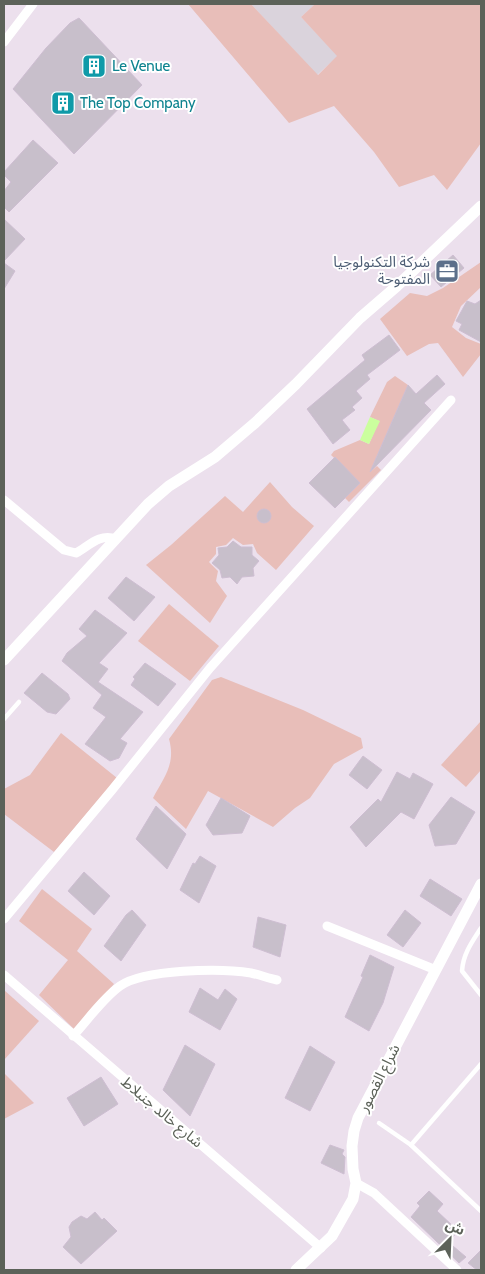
<svg xmlns="http://www.w3.org/2000/svg" width="485" height="1274" viewBox="0 0 485 1274" font-family="Cabin,'Noto Sans Arabic',sans-serif">
<rect width="100%" height="100%" fill="#ece0ed"/>
<!-- industrial -->
<polygon fill="#dad3dc" points="251,4 315,4 301,17 338,56 317,75"/>
<!-- green -->
<g fill="#e8beb9">
<polygon points="188,4 251,4 318,75 337,56 301,17 315,4 481,4 481,143 447,190 434,175 399,187 374,152 334,106 289,123"/>
<polygon points="481,262 481,287 461,306 452,327 466,338 481,344 481,354 463,377 438,343 429,344 407,356 380,319 410,293 427,296 443,288"/>
<polygon points="395,376 408,385 370,472 377,466 381,470 349,502 345,498 360,483 331,455 334,451 360,440 369,444 379,421 370,417 387,382"/>
<polygon points="270,482 292,507 314,526 276,570 257,553 253,544 243,545 233,538 226,545 216,547 216,554 209,562 218,571 216,581 227,596 210,623 146,565 171,545 225,496 243,512"/>
<polygon points="169,604 219,646 190,681 138,641"/>
<path d="M 221,677 L 303,710 L 361,738 L 363,748 L 334,764 L 310,798 L 295,808 L 273,827 L 208,791 L 186,829 L 153,798 C 164,777 176,764 169,739 L 212,680 Z"/>
<polygon points="481,721 481,770 466,787 441,765"/>
<polygon points="61,733 117,778 54,852 4,814 4,789 30,775"/>
<polygon points="42,889 92,929 77,951 114,984 74,1029 39,995 68,960 19,921"/>
<polygon points="4,990 39,1021 4,1060"/>
<polygon points="4,1073 34,1103 4,1119"/>
</g>
<!-- water -->
<polygon fill="#cbff9e" points="370,417 380,421 369,444 360,440"/>
<!-- building -->
<g fill="#c8bfcb" stroke="#cebed2">
<polygon points="79,18 142,85 74,154 13,89 46,48 70,23"/>
<polygon points="33,140 58,163 9,212 4,207 4,191 11,182 4,175 4,172"/>
<polygon points="4,219 25,239 4,261"/>
<polygon points="453,255 464,268 441,287 430,275"/>
<polygon points="4,263 15,271 4,289"/>
<polygon points="481,300 481,342 459,330 462,324 456,321 467,301 475,304"/>
<polygon points="389,335 400,350 367,375 370,379 356,391 362,398 352,407 355,410 342,420 350,430 333,444 307,409 365,360 362,355"/>
<polygon points="437,375 445,384 424,403 431,410 370,472 408,385 416,394"/>
<polygon points="335,457 360,483 335,508 309,483"/>
<circle cx="264" cy="516" r="7"/>
<polygon points="233,541 241,547 252,547 252,555 259,561 253,568 254,576 242,577 237,584 230,577 222,578 220,570 212,563 219,555 218,548 227,547"/>
<polygon points="126,577 155,597 134,621 108,598"/>
<polygon points="95,610 127,633 99,663 108,669 98,682 143,712 120,739 127,743 119,758 110,761 85,744 106,717 93,708 102,695 62,661 67,653 87,636 79,629"/>
<polygon points="145,663 176,684 158,706 131,685 135,679 133,677"/>
<polygon points="42,673 68,694 70,699 56,714 47,712 24,693"/>
<polygon points="363,756 382,770 367,789 349,775"/>
<polygon points="397,772 410,779 413,773 433,784 414,819 401,812 366,847 350,827 378,799 381,802"/>
<polygon points="451,797 475,812 456,844 435,846 429,825"/>
<polygon points="221,798 250,816 242,833 213,835 206,825"/>
<polygon points="156,806 186,834 167,869 136,839"/>
<polygon points="200,856 216,866 199,903 180,890 193,863 195,864"/>
<polygon points="84,872 110,896 94,915 68,891"/>
<polygon points="430,879 462,899 451,916 420,896"/>
<polygon points="132,910 146,925 121,961 104,946 126,915"/>
<polygon points="405,910 421,923 403,947 387,935"/>
<polygon points="258,917 286,925 280,957 253,947"/>
<polygon points="370,955 394,967 383,1003 369,1031 345,1017 363,977 361,976"/>
<polygon points="200,988 218,1000 225,989 237,999 220,1030 189,1012"/>
<polygon points="185,1045 215,1064 190,1116 163,1090"/>
<polygon points="310,1046 335,1062 310,1111 285,1098"/>
<polygon points="101,1077 118,1104 84,1126 67,1098"/>
<polygon points="330,1145 344,1150 342,1154 345,1157 344,1174 321,1163"/>
<polygon points="429,1191 443,1204 437,1211 455,1228 454,1236 447,1241 466,1257 459,1263 411,1217 420,1206 417,1203"/>
<polygon points="95,1212 102,1220 104,1218 117,1231 81,1264 63,1247 71,1237 69,1227 72,1222 81,1216 87,1219"/>
<polygon points="481,1250 481,1270 477,1270 468,1263"/>
</g>
<g fill="none" stroke-linecap="round" stroke-linejoin="round">
<!-- lane -->
<g stroke="#fff" stroke-width="4.5">
<polyline points="4,719 19,702"/>
<path d="M 481,928 C 472,942 463,954 462,971 L 481,995"/>
<polyline points="379,1123 411,1145 481,1211"/>
<polyline points="411,1145 481,1064"/>
</g>
<!-- street -->
<g stroke="#fff" stroke-width="9">
<polyline points="4,42 33,4"/>
<path d="M 4,500 L 64,550 L 76,553 C 89,546 99,533 116,539"/>
<polyline points="4,919 112,790 210,668 451,400"/>
<polyline points="327,926 436,970"/>
<polyline points="4,975 321,1248"/>
<path d="M 73,1036 C 87,1021 103,998 120,986 C 144,969 221,968 251,973 C 260,975 268,978 277,980"/>
<polyline points="356,1183 374,1193 457,1270"/>
</g>
<!-- secondary -->
<g stroke="#fff" stroke-width="11">
<polyline points="4,660 148,504 169,486 215,457 255,423 296,384 360,318 397,286 481,206"/>
<polyline points="296,1270 332,1236 353,1199 356,1183 353,1169 352,1146 354,1131 358,1118 481,884"/>
</g>
</g>
<!-- icons -->
<defs>
<g id="building-square" transform="scale(1.25)"><rect x="-9" y="-9" width="18" height="18" rx="4" fill="#0f9aa8" stroke="#fff"/><path d="M-4-6H4V6H1V3H-1V6H-4ZM-2.5-4.3h1.7v1.8h-1.7ZM.8-4.3h1.7v1.8H.8ZM-2.5-1h1.7V.8h-1.7ZM.8-1h1.7V.8H.8Z" fill="#fff"/></g>
<g id="office-square" transform="scale(1.25)"><rect x="-9" y="-9" width="18" height="18" rx="4" fill="#5c6f8a" stroke="#fff"/><path d="M-6-3h4V-5.5h4V-3h4V5H-6ZM-1-4.5V-3h2v-1.5ZM-6 0V1H6V0Z" fill="#fff"/></g>
</defs>
<g fill-rule="evenodd">
<use href="#building-square" x="94" y="66"/>
<use href="#building-square" x="63" y="103"/>
<use href="#office-square" x="447" y="271"/>
</g>
<g text-anchor="middle" stroke-width="4" stroke-linejoin="round" paint-order="stroke">
<!-- culture labels -->
<g font-size="15" fill="#0d838f" stroke="#fff" text-anchor="start">
<text x="112" y="71">Le Venue</text>
<text x="80" y="108">The Top Company</text>
</g>
<!-- service labels -->
<g font-size="15" fill="#4e5e75" stroke="#fff" text-anchor="end">
<text x="430" y="267">شركة التكنولوجيا<tspan x="430" dy="17">المفتوحة</tspan></text>
</g>
<!-- street labels -->
<g font-size="15" fill="#5c6259" stroke="#fff">
<text transform="translate(379 1078) rotate(-63)" y="5">شراع القصور</text>
<text transform="translate(162 1112) rotate(40)" y="5">شارع خالد جنبلاط</text>
</g>
</g>
<!-- border -->
<rect width="485" height="1274" fill="none" stroke="#5c6259" stroke-width="10"/>
<!-- north arrow -->
<g transform="translate(450 1239) rotate(24)" stroke="#ffffff" stroke-width="4" paint-order="stroke">
<path d="M0-4L9 19L0 12L-9 19Z" fill="#5c6259"/>
<text y="-8" font-size="14" font-weight="bold" text-anchor="middle" fill="#5c6259">ش</text>
</g>
</svg>
